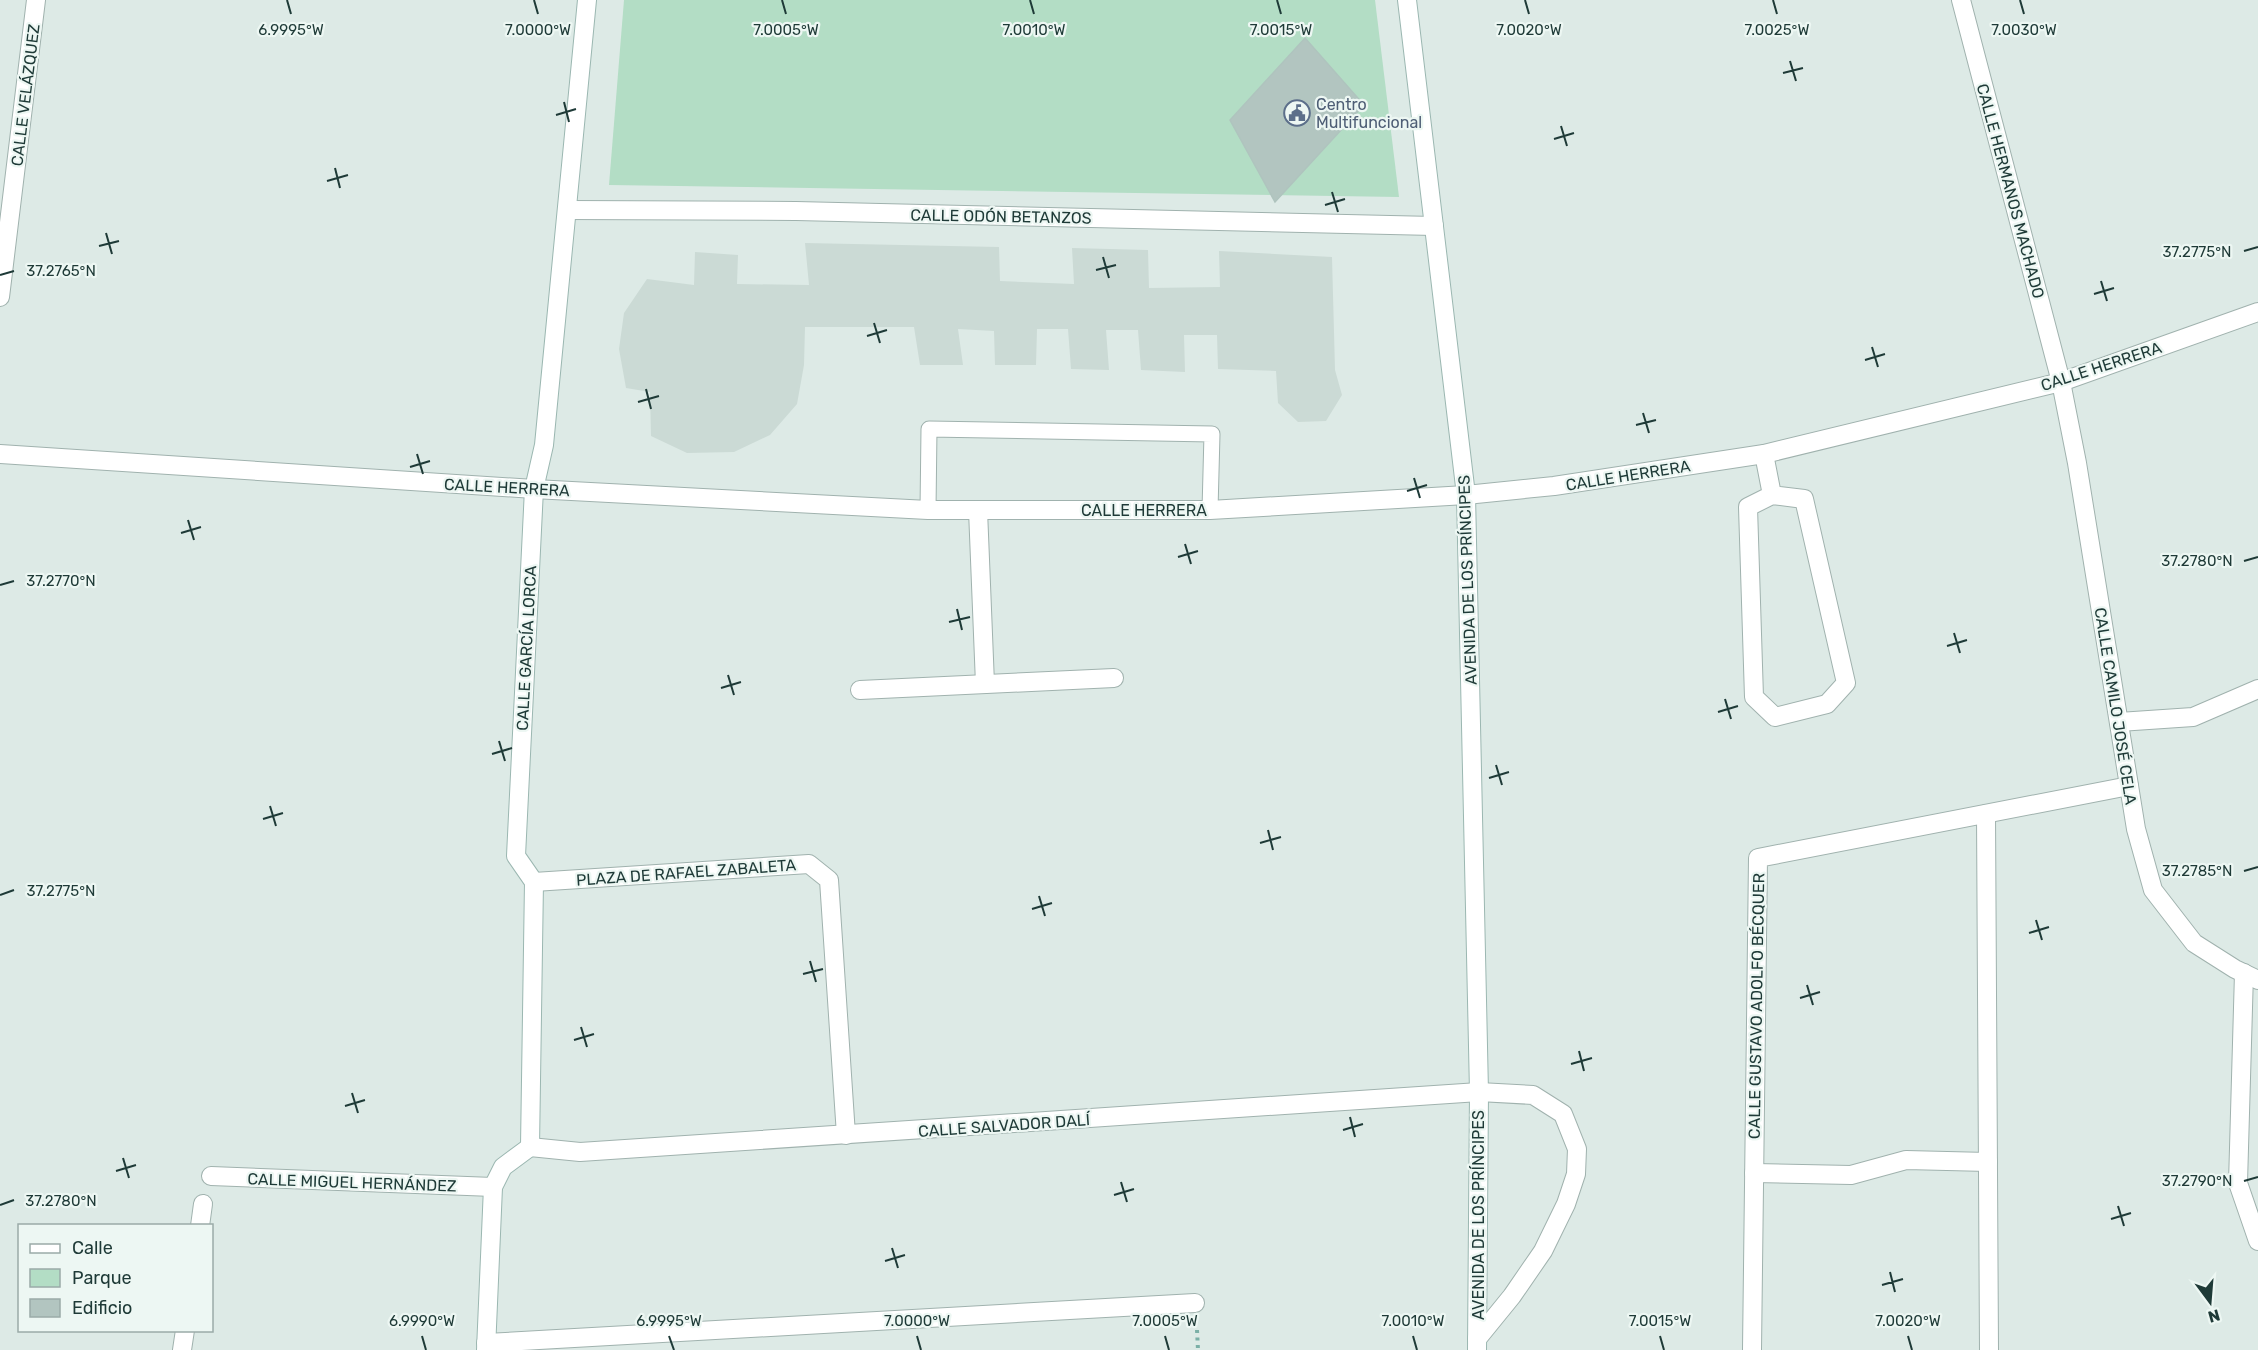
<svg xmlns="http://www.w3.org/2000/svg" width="2258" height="1350" viewBox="0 0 2258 1350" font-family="Rubik,sans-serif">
<rect width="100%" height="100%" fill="#ddeae6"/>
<!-- built -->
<polygon fill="#cbdad5" points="805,243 999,247 1000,281 1074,284 1072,248 1148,250 1149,288 1220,287 1219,251 1332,257 1335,370 1342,395 1326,421 1298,422 1278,403 1276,371 1218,369 1217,335 1184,335 1185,372 1141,370 1138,330 1106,330 1109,370 1071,369 1068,329 1037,329 1036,365 995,365 994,331 958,329 963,365 920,365 914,327 805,327 804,365 797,404 770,435 734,452 687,453 651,436 650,392 626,388 619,349 624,313 647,279 694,285 695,252 738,255 737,284 809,285"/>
<!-- green -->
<polygon fill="#b3ddc5" points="624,0 1375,0 1399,197 609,185"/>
<!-- building -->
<polygon fill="#b2c5c0" stroke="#afc4be" stroke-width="1.5" points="1305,38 1364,105 1275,202 1230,120"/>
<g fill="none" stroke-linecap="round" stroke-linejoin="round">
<!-- lane casing -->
<g stroke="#a0b2ae" stroke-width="17">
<polyline id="lane" points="928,510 929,429 1212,434 1210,510"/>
</g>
<!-- street casing -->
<g stroke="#a0b2ae" stroke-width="20">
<g id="street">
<polyline points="1961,0 2061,382 2077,463 2136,829 2153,890 2194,943 2235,969 2258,980"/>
<polyline points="568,210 796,211 1434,226"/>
<polyline points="0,297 36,0"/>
<polyline points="0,454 534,489 928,510 1210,510 1466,495 1554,486 1764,454 2061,382 2258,312"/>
<polyline points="1764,454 1772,495 1804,499 1846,683 1827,704 1775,717 1754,697 1748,507 1772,495"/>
<polyline points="978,510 985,684"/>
<polyline points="860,690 1114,678"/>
<polyline points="2119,722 2193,717 2258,689"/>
<polyline points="1986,814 1989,1350"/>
<polyline points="534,882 809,864 829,880 846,1135"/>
<polyline points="2244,973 2238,1183 2258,1241"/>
<polyline points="530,1147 580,1152 1479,1092 1533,1095 1563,1114 1577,1149 1576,1174 1566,1204 1543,1251 1512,1296 1477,1339"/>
<polyline points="1754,1173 1851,1175 1906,1160 1988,1162"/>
<polyline points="211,1176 493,1187"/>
<polyline points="200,1226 203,1204"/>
<polyline points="486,1343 1195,1303"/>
<polyline points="182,1350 185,1330"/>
<polyline points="1752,1350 1758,858 2129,786"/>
</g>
</g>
<!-- secondary casing -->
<g stroke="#9bb7b1" stroke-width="20">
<g id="secondary">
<polyline points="1407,0 1466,495 1479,1092 1477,1350"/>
<polyline points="486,1350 493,1187 503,1167 530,1147 534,882 516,856 534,489 544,445 587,0"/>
</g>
</g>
<!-- path -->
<polyline stroke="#7bb0a7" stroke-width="4" stroke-dasharray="3 4.5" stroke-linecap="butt" points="1197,1330 1198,1350"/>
<!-- lane -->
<use href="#lane" stroke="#fff" stroke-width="15"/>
<!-- street -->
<use href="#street" stroke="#fff" stroke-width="18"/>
<!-- secondary -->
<use href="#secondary" stroke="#fff" stroke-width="18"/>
</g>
<!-- ticks -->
<path fill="none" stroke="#1e3a37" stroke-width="2" d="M 287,0 L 291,14M 534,0 L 538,14M 782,0 L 786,14M 1030,0 L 1034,14M 1277,0 L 1281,14M 1525,0 L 1529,14M 1773,0 L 1777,14M 2020,0 L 2024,14M 1790,61 L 1796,81M 1783,73 L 1803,68M 564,102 L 569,122M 556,115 L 576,109M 1561,126 L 1567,146M 1554,139 L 1574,133M 335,168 L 340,188M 327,181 L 348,175M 1332,192 L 1338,212M 1325,205 L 1345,199M 106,233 L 112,254M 99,246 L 119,241M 2244,251 L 2258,247M 1103,257 L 1109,278M 1096,270 L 1116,265M 0,275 L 14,271M 2101,281 L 2107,301M 2094,294 L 2114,288M 874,323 L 880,343M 867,336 L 887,330M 1872,347 L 1878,367M 1865,360 L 1885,354M 646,389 L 651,409M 638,402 L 659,396M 1643,413 L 1649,433M 1636,425 L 1656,420M 417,454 L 423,474M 410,467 L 430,461M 1414,478 L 1420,498M 1407,491 L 1427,485M 188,520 L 194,540M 181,533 L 201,527M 1185,544 L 1191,564M 1178,557 L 1198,551M 2244,561 L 2258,557M 0,585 L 14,581M 957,609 L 962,630M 949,622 L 970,617M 1954,633 L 1960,653M 1947,646 L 1967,640M 728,675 L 734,695M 721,688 L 741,682M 1725,699 L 1731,719M 1718,712 L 1738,706M 499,741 L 505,761M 492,754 L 512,748M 1496,765 L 1502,785M 1489,778 L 1509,772M 270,806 L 276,826M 263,819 L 283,813M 1268,830 L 1273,850M 1260,843 L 1281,837M 2244,871 L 2258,867M 0,895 L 14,890M 1039,896 L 1045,916M 1032,909 L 1052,903M 2036,920 L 2042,940M 2029,933 L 2049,927M 810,961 L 816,982M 803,974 L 823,969M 1807,985 L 1813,1005M 1800,998 L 1820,992M 581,1027 L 587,1047M 574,1040 L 594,1034M 1579,1051 L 1584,1071M 1571,1064 L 1592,1058M 352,1093 L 358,1113M 345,1106 L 365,1100M 1350,1117 L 1355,1137M 1343,1130 L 1363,1124M 123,1158 L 129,1178M 116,1171 L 136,1165M 2244,1181 L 2258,1177M 1121,1182 L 1127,1202M 1114,1195 L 1134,1189M 0,1205 L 14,1200M 2118,1206 L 2124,1226M 2111,1219 L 2131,1213M 892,1248 L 898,1268M 885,1261 L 905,1255M 1890,1272 L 1895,1292M 1882,1285 L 1903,1279M 422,1336 L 426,1350M 669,1336 L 674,1350M 917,1336 L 921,1350M 1165,1336 L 1169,1350M 1413,1336 L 1417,1350M 1660,1336 L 1664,1350M 1908,1336 L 1912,1350"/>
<!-- icons -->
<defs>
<g id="civic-ring" transform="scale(1.35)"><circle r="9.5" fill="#edf7f3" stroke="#5c6f8a" stroke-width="1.5"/><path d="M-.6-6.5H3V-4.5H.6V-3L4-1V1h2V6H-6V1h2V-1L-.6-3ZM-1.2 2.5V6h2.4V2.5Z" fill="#5c6f8a"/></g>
</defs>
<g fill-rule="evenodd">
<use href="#civic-ring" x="1297" y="113"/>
</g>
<g text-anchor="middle" stroke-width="4.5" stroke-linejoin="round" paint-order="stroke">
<!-- street labels -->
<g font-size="16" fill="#1e3a37" stroke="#edf7f3">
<text transform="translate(25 95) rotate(-83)" y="6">CALLE VELÁZQUEZ</text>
<text transform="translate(2011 191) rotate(75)" y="6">CALLE HERMANOS MACHADO</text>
<text transform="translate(1001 216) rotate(1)" y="6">CALLE ODÓN BETANZOS</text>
<text transform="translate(2101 366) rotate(-18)" y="6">CALLE HERRERA</text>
<text transform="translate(1628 475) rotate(-9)" y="6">CALLE HERRERA</text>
<text transform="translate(507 487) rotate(3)" y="6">CALLE HERRERA</text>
<text x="1144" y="516">CALLE HERRERA</text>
<text transform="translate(1467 580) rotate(-92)" y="6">AVENIDA DE LOS PRÍNCIPES</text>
<text transform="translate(526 648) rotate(-87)" y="6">CALLE GARCÍA LORCA</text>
<text transform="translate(2116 706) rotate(81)" y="6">CALLE CAMILO JOSÉ CELA</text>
<text transform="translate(686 872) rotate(-4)" y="6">PLAZA DE RAFAEL ZABALETA</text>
<text transform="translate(1756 1006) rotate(-89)" y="6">CALLE GUSTAVO ADOLFO BÉCQUER</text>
<text transform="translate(1004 1125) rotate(-4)" y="6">CALLE SALVADOR DALÍ</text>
<text transform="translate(352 1182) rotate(2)" y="6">CALLE MIGUEL HERNÁNDEZ</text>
<text transform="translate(1478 1215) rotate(-90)" y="6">AVENIDA DE LOS PRÍNCIPES</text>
</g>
<!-- service labels -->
<g font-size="16" fill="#4e5e75" stroke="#edf7f3" text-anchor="start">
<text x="1316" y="110">Centro<tspan x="1316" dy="18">Multifuncional</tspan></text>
</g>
</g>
<g font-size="15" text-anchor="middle" fill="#1e3a37" stroke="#edf7f3" stroke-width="4.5" stroke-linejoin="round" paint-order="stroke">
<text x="291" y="35">6.9995°W</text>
<text x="538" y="35">7.0000°W</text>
<text x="786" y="35">7.0005°W</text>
<text x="1034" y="35">7.0010°W</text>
<text x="1281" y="35">7.0015°W</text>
<text x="1529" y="35">7.0020°W</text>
<text x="1777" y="35">7.0025°W</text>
<text x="2024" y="35">7.0030°W</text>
<text x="2197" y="257">37.2775°N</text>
<text x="61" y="276">37.2765°N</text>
<text x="2197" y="566">37.2780°N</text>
<text x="61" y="586">37.2770°N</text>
<text x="2197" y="876">37.2785°N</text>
<text x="61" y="896">37.2775°N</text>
<text x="2197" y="1186">37.2790°N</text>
<text x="61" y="1206">37.2780°N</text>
<text x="422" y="1326">6.9990°W</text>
<text x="669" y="1326">6.9995°W</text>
<text x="917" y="1326">7.0000°W</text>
<text x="1165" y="1326">7.0005°W</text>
<text x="1413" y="1326">7.0010°W</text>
<text x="1660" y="1326">7.0015°W</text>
<text x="1908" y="1326">7.0020°W</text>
</g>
<!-- legend -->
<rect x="18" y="1224" width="195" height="108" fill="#edf7f3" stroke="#9aaba8" stroke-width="1.5"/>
<rect x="30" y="1244" width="30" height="9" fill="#ffffff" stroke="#9aaba8" stroke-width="1.5"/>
<text x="72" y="1254" font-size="18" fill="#1e3a37">Calle</text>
<rect x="30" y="1269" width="30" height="18" fill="#b3ddc5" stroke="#9aaba8" stroke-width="1.5"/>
<text x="72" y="1284" font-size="18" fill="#1e3a37">Parque</text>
<rect x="30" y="1299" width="30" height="18" fill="#b2c5c0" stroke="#9aaba8" stroke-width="1.5"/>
<text x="72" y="1314" font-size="18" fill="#1e3a37">Edificio</text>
<!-- north arrow -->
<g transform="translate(2210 1302) rotate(164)" stroke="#edf7f3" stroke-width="4.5" paint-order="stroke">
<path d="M0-4.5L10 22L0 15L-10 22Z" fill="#1e3a37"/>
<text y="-9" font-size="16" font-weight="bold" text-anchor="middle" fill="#1e3a37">N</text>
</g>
</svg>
